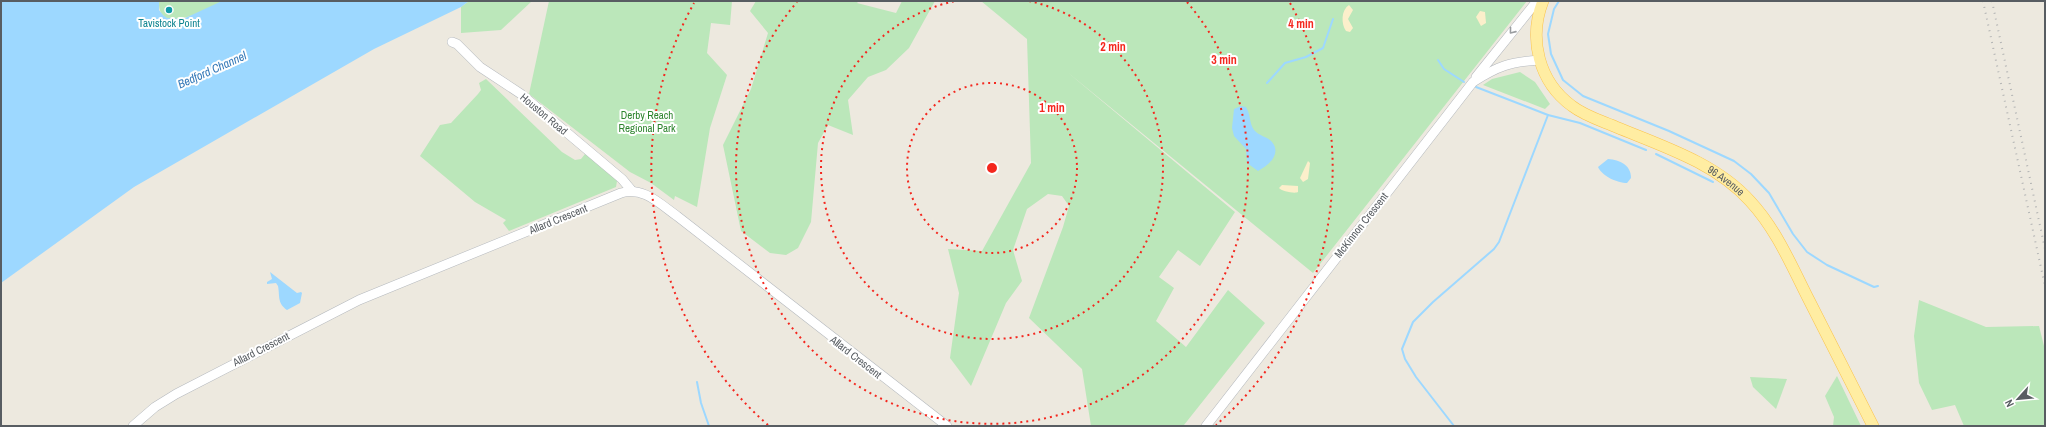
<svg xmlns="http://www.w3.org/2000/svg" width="2046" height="427" viewBox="0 0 2046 427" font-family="'Archivo Narrow',sans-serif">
<rect width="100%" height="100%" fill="#ede9df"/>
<!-- green -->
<g fill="#bbe7ba">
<path d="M 159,1 L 224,1 C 209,8 157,38 159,1 Z"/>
<polygon points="469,1 532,1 501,30 461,33 461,7"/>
<polygon points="549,1 732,1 730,25 711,23 707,53 727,75 710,128 697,207 675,196 674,200 651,183 630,172 529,94"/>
<polygon points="756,1 859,1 857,3 896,13 902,1 935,1 909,48 886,70 868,77 848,100 853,135 828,125 818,143 811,222 798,248 786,255 770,253 741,231 723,145 751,89 768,33 750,11"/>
<polygon points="981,1 1527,1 1313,273 1066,71 1235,212 1200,266 1178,250 1159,277 1174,288 1156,321 1186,347 1228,290 1265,323 1184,425 1179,426 1091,426 1082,369 1029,318 1063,227 1069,206 1062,196 1048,194 1027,209 1013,250 1022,281 1006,303 971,386 950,358 959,293 948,249 982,251 1031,163 1027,39"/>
<polygon points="1520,72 1535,82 1550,104 1545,109 1483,85 1492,79"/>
<polygon points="486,79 562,152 575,160 581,159 585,154 615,178 617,181 616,187 509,231 503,223 506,220 475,202 420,156 440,125 451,123 478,94 481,90 479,83"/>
<polygon points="1919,300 1986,327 2039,326 2045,350 2045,426 1964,426 1955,405 1932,410 1919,383 1914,336"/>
<polygon points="1837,376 1861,426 1833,426 1834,417 1825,396"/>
<polygon points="1750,377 1787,379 1776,409 1753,387"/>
</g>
<!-- sand -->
<g fill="#fcefcb">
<path d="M 1349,5 L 1353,10 L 1348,19 L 1353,28 L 1350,32 L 1346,31 C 1341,24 1341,10 1349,5 Z"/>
<polygon points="1480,11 1485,12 1486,23 1481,26 1476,17"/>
<polygon points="1308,161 1310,163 1308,179 1303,182 1300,178"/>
<path d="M 1282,185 L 1298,186 L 1298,192 C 1295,194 1281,191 1279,188 Z"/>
</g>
<!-- water -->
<g fill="#9dd8ff">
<polygon points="1,1 159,1 159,10 163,15 167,18 183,19 222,1 469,1 461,7 374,49 134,187 1,283"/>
<path d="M 1241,106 L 1246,107 C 1251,115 1249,123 1254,130 C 1259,136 1268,137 1272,142 C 1282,154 1268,166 1258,171 L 1247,163 L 1246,149 L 1234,136 L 1232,128 L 1234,109 Z"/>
<path d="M 1608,159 C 1620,160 1631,165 1631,178 L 1627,183 C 1617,183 1602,176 1598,167 Z"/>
<path d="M 270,272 L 297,293 L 301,292 L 302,293 L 300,303 L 287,310 C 277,303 280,296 278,286 L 276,283 L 267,284 L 267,282 L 272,279 Z"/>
</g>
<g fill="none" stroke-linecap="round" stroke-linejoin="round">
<!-- stream -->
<g stroke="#9dd8ff" stroke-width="2">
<polyline points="1559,1 1554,9 1548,34 1551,54 1563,80 1583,96 1669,131 1734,161 1751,174 1769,193 1793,234 1807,252 1827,265 1874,287 1878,286"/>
<polyline points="1438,60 1444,69 1464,82"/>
<polyline points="1267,83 1285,63 1306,57 1323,48 1333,19"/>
<polyline points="1476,87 1548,115 1580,123 1646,150"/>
<polyline points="1656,154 1713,182"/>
<polyline points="697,382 701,403 709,426"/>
<polyline points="1454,426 1416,377 1405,359 1402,349 1413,322 1433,302 1494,249 1499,242 1548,115"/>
</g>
<!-- minor casing -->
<g stroke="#b5b9be" stroke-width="10">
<g id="minor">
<polyline points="452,42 457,44 480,67 521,94 622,179 632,191"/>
<polyline points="1476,77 1537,1"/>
<path d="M 133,426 L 155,407 L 176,394 L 359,300 L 621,193 C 643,186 660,204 677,216 L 947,426"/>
<path d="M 1206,426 L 1473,82 C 1498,66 1510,62 1539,60"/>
</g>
</g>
<!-- major casing -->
<g stroke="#fbc34b" stroke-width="12">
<g id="major">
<path id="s1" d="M 1543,1 C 1528,39 1539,82 1572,106 C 1585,116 1602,121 1616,127 C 1662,146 1716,163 1750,201 C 1777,230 1792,267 1810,302 C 1831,343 1852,385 1873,426"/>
</g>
</g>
<!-- minor -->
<use href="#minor" stroke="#fff" stroke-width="9"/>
<!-- major -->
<use href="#major" stroke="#ffeda2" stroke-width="11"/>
<!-- rail -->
<g stroke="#b2b3b3" stroke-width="2" stroke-dasharray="1 5" stroke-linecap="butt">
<polyline points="1983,1 2045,286"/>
<polyline points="1992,1 2045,249"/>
</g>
</g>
<!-- one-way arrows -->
<defs><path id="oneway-chevron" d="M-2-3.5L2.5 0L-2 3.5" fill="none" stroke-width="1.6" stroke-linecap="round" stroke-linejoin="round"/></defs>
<use stroke="#9b9ea1" href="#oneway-chevron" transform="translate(1512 31) rotate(129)"/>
<!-- distance rings -->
<g fill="none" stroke="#f4271e" stroke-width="2" stroke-dasharray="2 4">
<circle cx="992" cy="168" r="85"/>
<path d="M1029 1A171 171 0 1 1 955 1"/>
<path d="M1187 2A256 256 0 1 1 797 2"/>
<path d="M768 425A341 341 0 0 1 694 3M1290 3A341 341 0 0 1 1216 425"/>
</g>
<!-- markers -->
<circle fill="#0f9aa8" stroke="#fff" stroke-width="1.5" cx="169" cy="10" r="4"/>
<g text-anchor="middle" stroke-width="4" stroke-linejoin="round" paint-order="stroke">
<!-- culture labels -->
<g font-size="11" fill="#0d838f" stroke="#fff">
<text x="169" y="27">Tavistock Point</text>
</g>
<!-- street labels -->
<g font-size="11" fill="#585d62" stroke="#fff">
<text transform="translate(544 114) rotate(40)" y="4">Houston Road</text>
<text dy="4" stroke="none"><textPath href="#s1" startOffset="289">96 Avenue</textPath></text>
<text transform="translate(558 219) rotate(-22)" y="4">Allard Crescent</text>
<text transform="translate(1361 225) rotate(-52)" y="4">McKinnon Crescent</text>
<text transform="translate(261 349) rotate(-27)" y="4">Allard Crescent</text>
<text transform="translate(856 357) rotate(38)" y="4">Allard Crescent</text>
</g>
<!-- park labels -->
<g font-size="11" fill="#2e842e" stroke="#fff">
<text x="647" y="119">Derby Reach<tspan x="647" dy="13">Regional Park</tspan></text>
</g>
<!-- water labels -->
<g font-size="12" font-style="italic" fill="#3579b8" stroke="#fff">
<text transform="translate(212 70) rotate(-24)" y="4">Bedford Channel</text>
</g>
</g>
<circle cx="992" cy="168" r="6" fill="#f4271e" stroke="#fff" stroke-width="2"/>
<g font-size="12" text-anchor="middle" font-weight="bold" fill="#f4271e" stroke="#fff" stroke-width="4" stroke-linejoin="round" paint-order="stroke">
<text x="1301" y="28">4 min</text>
<text x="1113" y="51">2 min</text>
<text x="1224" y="64">3 min</text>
<text x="1052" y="112">1 min</text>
</g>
<!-- border -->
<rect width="2046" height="427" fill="none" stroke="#585d62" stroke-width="4"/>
<!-- north arrow -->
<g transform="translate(2018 399) rotate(243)" stroke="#ffffff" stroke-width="3" paint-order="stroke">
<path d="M0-3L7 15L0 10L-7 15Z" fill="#585d62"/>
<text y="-6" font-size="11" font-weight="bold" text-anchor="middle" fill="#585d62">N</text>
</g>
</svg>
